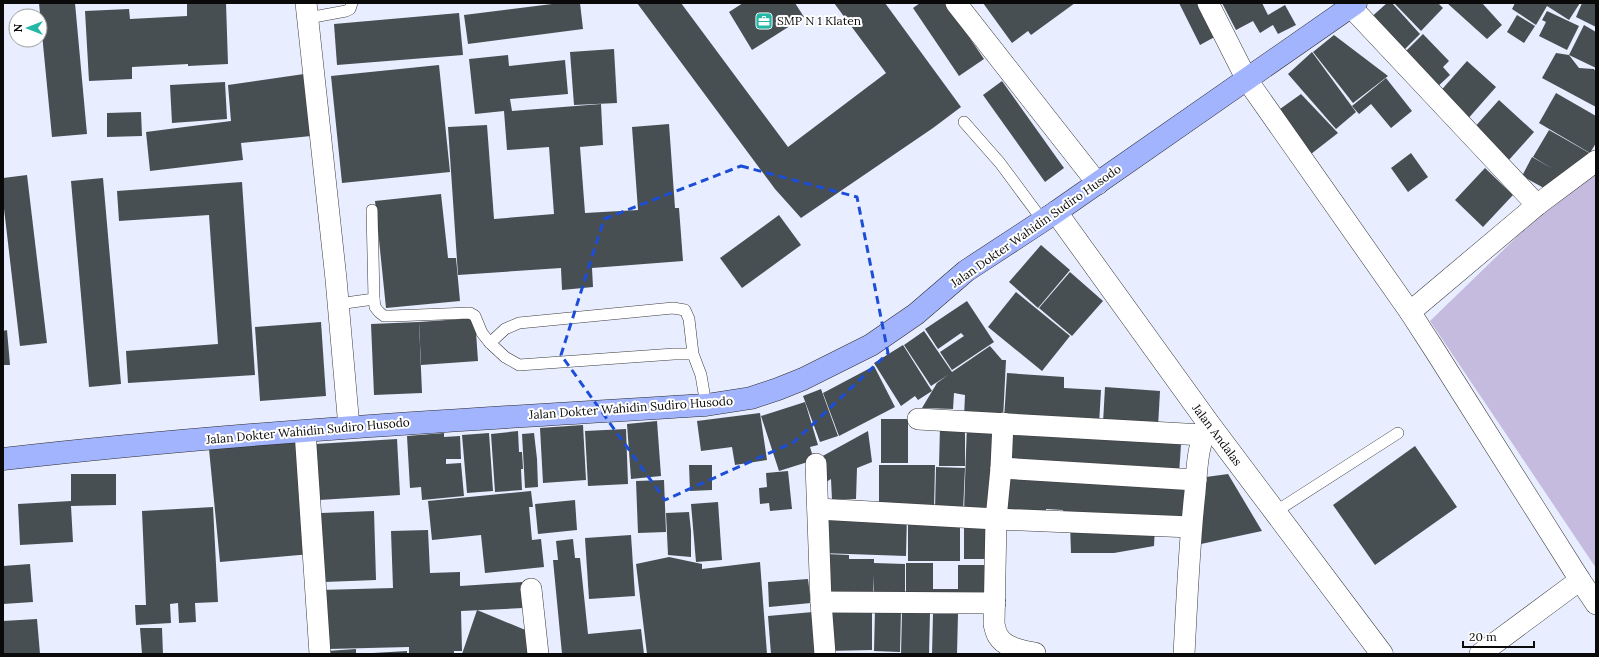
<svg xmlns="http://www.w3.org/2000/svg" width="1599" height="657" viewBox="0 0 1599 657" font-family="Lora,serif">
<rect width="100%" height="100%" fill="#e8eeff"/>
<!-- cemetery -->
<polygon fill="#c4bbde" points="1588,168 1596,172 1596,568 1430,321"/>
<!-- building -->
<g fill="#474f53">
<polygon points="39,3 75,3 87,134 52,137"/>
<polygon points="187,3 226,3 228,64 188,66 188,64 132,67 132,79 89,81 85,11 129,9 130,19 187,16"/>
<polygon points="560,3 580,3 583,29 468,44 464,15"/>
<polygon points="637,3 681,3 788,147 886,73 834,3 885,3 961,107 933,128 801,218 775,189"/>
<polygon points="743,3 795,3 804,17 752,50 729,12"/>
<polygon points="920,3 946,3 984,59 959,76 913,8"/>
<polygon points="983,3 1075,3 1031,35 1028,31 1012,43"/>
<polygon points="1179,3 1204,3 1220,34 1200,45"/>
<polygon points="1222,3 1262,3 1268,15 1285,5 1296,25 1278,34 1273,25 1260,33 1253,21 1236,30"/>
<polygon points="1387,3 1392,3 1420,34 1400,54 1368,20"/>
<polygon points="1394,3 1438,3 1443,8 1421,31"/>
<polygon points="1447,3 1482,3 1502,25 1487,39"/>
<polygon points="1515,3 1580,3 1569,20 1547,6 1536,25 1512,9"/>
<polygon points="1582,3 1596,3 1596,27 1576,17"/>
<polygon points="1547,11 1579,26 1567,50 1539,36 1546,22 1542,20"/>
<polygon points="459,13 463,55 337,65 334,24"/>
<polygon points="1517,15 1535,26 1524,43 1507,32"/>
<polygon points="1584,25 1596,32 1596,68 1569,55"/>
<polygon points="1423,34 1449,61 1443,67 1450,75 1434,90 1401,56"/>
<polygon points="1334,35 1388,76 1353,103 1313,52"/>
<polygon points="614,49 617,103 574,105 570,52"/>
<polygon points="1312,52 1356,112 1336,129 1288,74"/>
<polygon points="1556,53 1569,55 1579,68 1594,69 1596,72 1596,107 1542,78"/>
<polygon points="508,55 509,66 565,60 568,94 510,99 512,111 601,104 603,145 580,147 585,213 638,210 632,127 669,124 675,208 679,208 683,261 592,268 593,287 562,290 561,268 458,275 448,127 487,125 494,219 554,214 549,147 507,150 504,111 475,114 469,59"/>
<polygon points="1467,61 1496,87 1466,121 1437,95"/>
<polygon points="439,65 450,172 342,183 331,76"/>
<polygon points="304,74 311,136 241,143 243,160 150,171 146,132 231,121 228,85"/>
<polygon points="1386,78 1412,111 1391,128 1371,104 1359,114 1352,106"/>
<polygon points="1002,81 1064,168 1045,182 983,95"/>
<polygon points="225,82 227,119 172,123 170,85"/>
<polygon points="1556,93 1596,116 1596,143 1590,153 1539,123"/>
<polygon points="1301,94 1338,133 1311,154 1280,109"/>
<polygon points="1499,100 1534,132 1508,161 1473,129"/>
<polygon points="141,112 142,136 107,137 107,113"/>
<polygon points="1549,130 1593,155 1569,177 1562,173 1551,192 1522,176 1532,157 1553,169 1533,157"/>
<polygon points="1411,153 1428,177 1408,192 1391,168"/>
<polygon points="1485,168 1513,195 1483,227 1455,200"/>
<polygon points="27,175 47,343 20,346 3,200 3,178"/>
<polygon points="103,178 121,384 89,387 71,181"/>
<polygon points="242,182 255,375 128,383 126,351 218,344 209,215 119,221 117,191"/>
<polygon points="441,194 448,258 456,258 460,301 386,308 375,201"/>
<polygon points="779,215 801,245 742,288 720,258"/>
<polygon points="1041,245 1070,270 1038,308 1009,282"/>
<polygon points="1070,272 1103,301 1072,336 1039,308"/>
<polygon points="1016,292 1070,336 1042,371 988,327"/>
<polygon points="967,301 994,342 952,370 940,352 964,336 961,333 938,349 925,329"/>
<polygon points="475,318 478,361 421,365 419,322"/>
<polygon points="321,322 326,396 260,401 255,327"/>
<polygon points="419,322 422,393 374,395 371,324"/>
<polygon points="7,330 10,365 3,365 3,331"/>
<polygon points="924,331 952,372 990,346 1002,360 1006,360 1003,419 964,417 965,395 954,393 953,409 922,408 937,383 948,375 931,386 904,345"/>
<polygon points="903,345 932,391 918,400 915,396 901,406 874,363"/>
<polygon points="874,366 895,407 839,436 823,393"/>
<polygon points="1007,373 1064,377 1064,388 1101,390 1099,425 1004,419"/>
<polygon points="1105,387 1160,391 1158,427 1103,423"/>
<polygon points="821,389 838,436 820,442 803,396"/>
<polygon points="805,402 818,445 810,447 814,460 779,471 761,416"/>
<polygon points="760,413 767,460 735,465 732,447 701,451 697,421"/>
<rect x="881" y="419" width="27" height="44"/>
<polygon points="657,421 661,476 631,479 627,424"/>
<polygon points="967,423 999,424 995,513 964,512"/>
<polygon points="583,425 586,480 543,483 540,428"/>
<polygon points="940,427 965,427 965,466 939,466"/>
<polygon points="1006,427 1181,444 1179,475 1004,466"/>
<polygon points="626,429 628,484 588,486 585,431"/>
<polygon points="518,431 519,452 522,452 523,469 521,469 522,490 495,492 491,434"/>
<polygon points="868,431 872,462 857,468 856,499 832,500 831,479 820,486 819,458"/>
<polygon points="444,433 444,437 460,436 461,459 446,459 446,464 461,463 464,496 422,500 421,487 410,488 407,436"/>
<polygon points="489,433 493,491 467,493 462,435"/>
<polygon points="534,433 537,459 538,487 525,488 522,434"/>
<polygon points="397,439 400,495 319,500 316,444"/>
<polygon points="301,440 311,554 220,562 209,449"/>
<polygon points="1415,446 1457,507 1375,565 1333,505"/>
<polygon points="689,465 712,465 712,490 690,491"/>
<polygon points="879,465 935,465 934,509 879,505"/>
<polygon points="936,467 965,468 963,512 935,511"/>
<polygon points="788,471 792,509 770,511 769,503 760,504 759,488 767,487 766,473"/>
<polygon points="1005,471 1189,483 1187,521 1064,515 1063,510 1046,509 1046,512 1003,511"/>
<polygon points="71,474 116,474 116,505 71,506 73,542 20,545 18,504 71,501"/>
<polygon points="1228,474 1262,531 1201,544 1206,477"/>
<polygon points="664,480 666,532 638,533 636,481"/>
<polygon points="531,491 533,507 529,507 532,540 541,539 544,567 485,573 481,535 432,540 428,501"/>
<polygon points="575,500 577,530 538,534 535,504"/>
<polygon points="718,502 722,560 696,562 691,504"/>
<polygon points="213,507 218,602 195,603 196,622 179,623 178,603 170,604 171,623 136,625 135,605 146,605 142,511"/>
<polygon points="374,511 376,580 324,582 321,513"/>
<polygon points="689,512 691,531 691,557 668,555 666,513"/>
<polygon points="821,512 907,514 906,556 820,553"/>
<polygon points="908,516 960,520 960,561 908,561"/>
<rect x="964" y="521" width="25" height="38"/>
<polygon points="1070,524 1155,526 1154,546 1114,553 1071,553"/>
<polygon points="428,530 430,573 460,572 460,586 522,582 523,608 461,611 462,651 454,651 454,654 409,654 409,647 328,649 319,590 393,588 391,531"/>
<polygon points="631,535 635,596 589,599 585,538"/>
<polygon points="573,539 575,558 580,558 588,634 641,629 644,654 562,654 553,560 558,560 556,541"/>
<polygon points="826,554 849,555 849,559 874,559 874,563 905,564 905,601 874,601 874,575 873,601 826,600"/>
<polygon points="669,557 702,564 702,569 760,562 767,654 647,654 636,564"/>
<polygon points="906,563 933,563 933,589 958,589 958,565 987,565 986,602 906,601"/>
<polygon points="30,564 33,602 3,604 3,566"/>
<polygon points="808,579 811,603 769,607 768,582"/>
<polygon points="826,608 872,608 872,650 826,651"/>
<polygon points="875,609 901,609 900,652 874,651"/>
<polygon points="477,610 535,634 530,654 462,654"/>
<polygon points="813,612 817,654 771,654 768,616"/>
<polygon points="902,612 930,613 929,654 901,654"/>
<polygon points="933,614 958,614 957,654 932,654"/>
<polygon points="37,619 40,654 3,654 3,621"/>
<polygon points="140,628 162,628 163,654 142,654"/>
<polygon points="356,649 356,654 327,654 327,651"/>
<polygon points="407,651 407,654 373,654 373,653"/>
</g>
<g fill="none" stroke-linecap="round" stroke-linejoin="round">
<!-- service casing -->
<g stroke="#3d3d3d" stroke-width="12">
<g id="service">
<polyline points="308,18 346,11 350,9 352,3"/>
<polyline points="964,122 1000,163 1043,221"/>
<polyline points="372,210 374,299 375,307 379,312 384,316 391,316 470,313 475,316 482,333 490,343"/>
<polyline points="338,304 374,299"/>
<polyline points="693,354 674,354 519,365 505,357 490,343 505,329 519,323 673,308 685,310 689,319 693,354 701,375 706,405"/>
<polyline points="1275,512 1398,433"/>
</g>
</g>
<!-- minor casing -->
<g stroke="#3d3d3d" stroke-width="22">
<g id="minor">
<polyline points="306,3 336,279 349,427"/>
<polyline points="956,3 1098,184"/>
<polyline points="1208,3 1247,80 1410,312"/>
<polyline points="1351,7 1537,205"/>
<polyline points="918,419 1203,435"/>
<path d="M 1003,423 L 1001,468 L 996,519 L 994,624 C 995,628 996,633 998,636 C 1005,648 1023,651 1035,653"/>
<polyline points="305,431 320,654"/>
<polyline points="816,464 821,602 825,654"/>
<polyline points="1001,468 1196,480"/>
<polyline points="818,509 996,519 1191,527"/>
<polyline points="1580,580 1596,604"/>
<polyline points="531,589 538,654"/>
<polyline points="821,602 995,603"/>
<path d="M 1184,654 C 1187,600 1189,546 1195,492 C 1197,469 1197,444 1209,424"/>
<polyline points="1480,654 1580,580 1434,349 1410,312 1537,205 1596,161"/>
</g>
</g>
<!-- tertiary casing -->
<g stroke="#3d3d3d" stroke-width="23">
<polyline id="tertiary" points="1056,212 1209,424 1382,654"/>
</g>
<!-- secondary casing -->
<g stroke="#2c2c2c" stroke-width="23">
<path id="secondary" d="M 3,459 C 237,432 472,419 706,405 L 751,398 L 778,389 L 803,379 L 871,345 L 916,314 L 966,271 L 1056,212 L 1356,3"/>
</g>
<!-- service -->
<use href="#service" stroke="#fff" stroke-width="11"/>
<!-- minor -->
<use href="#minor" stroke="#fff" stroke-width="21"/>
<!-- tertiary -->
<use href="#tertiary" stroke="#fff" stroke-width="22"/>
<!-- secondary -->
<use href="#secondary" stroke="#a3b4fe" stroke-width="22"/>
</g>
<!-- marked area -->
<path fill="none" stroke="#1d4ed8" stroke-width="3" stroke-dasharray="8 5" stroke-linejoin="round" d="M 741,166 L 857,197 L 888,353 L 794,442 L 665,500 L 561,355 L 604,219 Z"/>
<!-- icons -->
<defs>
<g id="office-square" transform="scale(0.9)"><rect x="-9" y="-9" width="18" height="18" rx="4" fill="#25b7a5" stroke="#fff"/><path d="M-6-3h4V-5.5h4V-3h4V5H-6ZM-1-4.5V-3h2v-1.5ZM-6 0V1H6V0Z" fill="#fff"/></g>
</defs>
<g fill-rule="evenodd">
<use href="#office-square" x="764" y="21"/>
</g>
<g text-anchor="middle" stroke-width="4" stroke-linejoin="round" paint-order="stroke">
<!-- poi labels -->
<g font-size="12" fill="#0a0a0a" stroke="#fff" text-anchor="start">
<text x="777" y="25">SMP N 1 Klaten</text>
</g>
<!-- street labels -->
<g font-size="12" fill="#0a0a0a" stroke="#fff">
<text transform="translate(1036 226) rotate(-35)" y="4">Jalan Dokter Wahidin Sudiro Husodo</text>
<text transform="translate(631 408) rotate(-4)" y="4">Jalan Dokter Wahidin Sudiro Husodo</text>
<text transform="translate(308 431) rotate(-5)" y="4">Jalan Dokter Wahidin Sudiro Husodo</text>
<text transform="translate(1217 435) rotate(53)" y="4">Jalan Andalas</text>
</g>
</g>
<!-- border -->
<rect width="1599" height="657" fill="none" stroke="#0a0a0a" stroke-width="8"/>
<!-- north arrow -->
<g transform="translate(28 28) rotate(270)"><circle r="19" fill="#ffffff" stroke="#9d9d9d"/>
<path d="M0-3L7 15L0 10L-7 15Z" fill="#25b7a5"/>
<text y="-6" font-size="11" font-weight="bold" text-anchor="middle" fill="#0a0a0a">N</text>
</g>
<!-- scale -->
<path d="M1463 641v6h71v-6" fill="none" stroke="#0a0a0a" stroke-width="2"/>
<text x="1469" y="641" font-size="12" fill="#0a0a0a" stroke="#ffffff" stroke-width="3" paint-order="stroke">20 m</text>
</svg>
